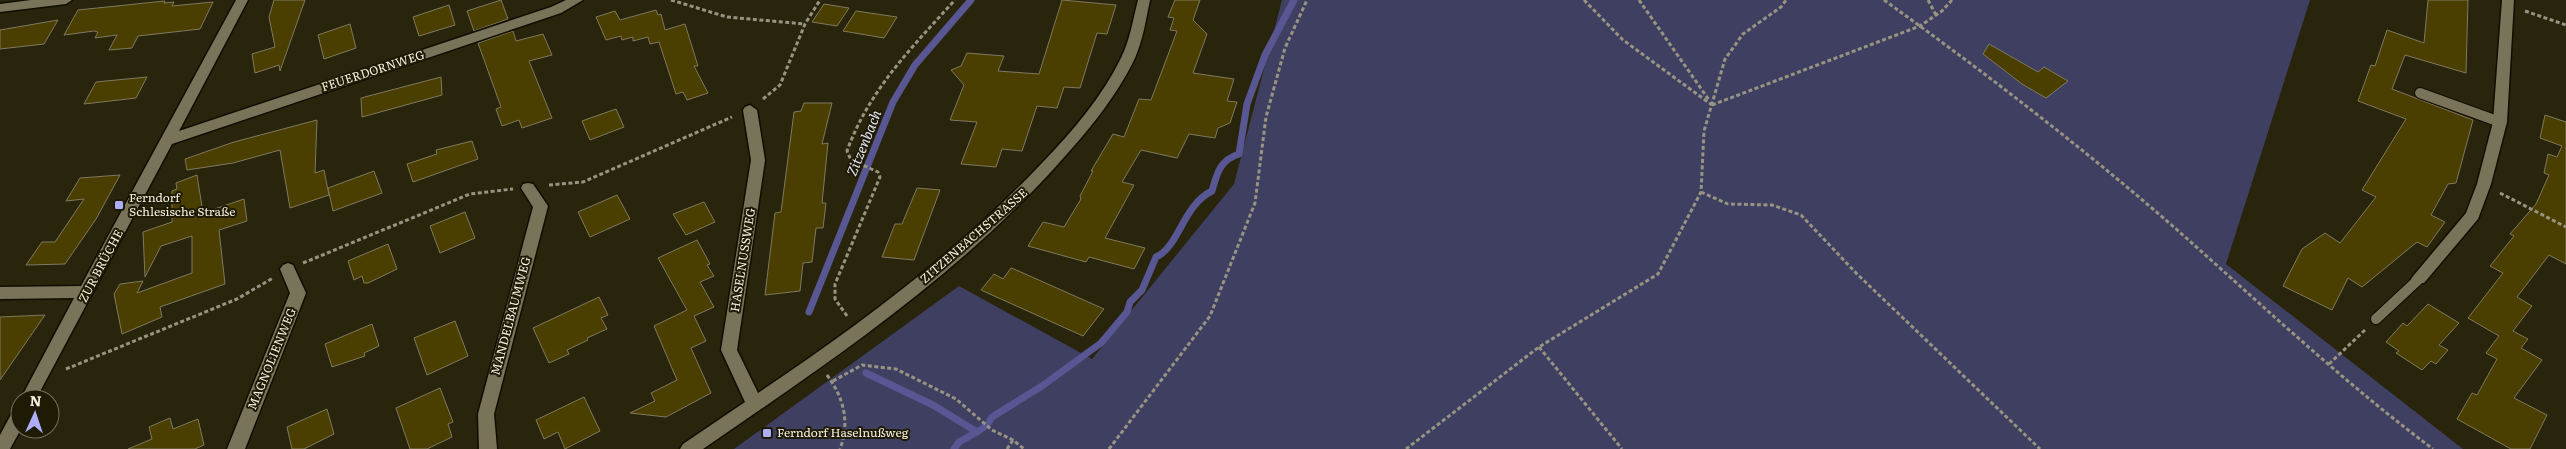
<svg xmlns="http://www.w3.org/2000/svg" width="2566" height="449" viewBox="0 0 2566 449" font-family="Literata,serif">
<rect width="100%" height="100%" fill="#29240c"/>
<!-- green -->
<polygon fill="#3f3f62" points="1282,0 2310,0 2226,264 2463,449 734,449 959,286 1092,359 1234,184"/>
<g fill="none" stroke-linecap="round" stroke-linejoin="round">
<!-- stream -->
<g stroke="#585794" stroke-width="7">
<polyline points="809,312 893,102 915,65 971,0"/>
<polyline points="866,373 933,405 977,432 959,442 954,449"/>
<path d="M 977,432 L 987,425 L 992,417 L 1042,386 L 1101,343 L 1127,312 L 1130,302 L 1142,290 L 1156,257 C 1179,247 1183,205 1212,191 C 1217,173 1220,160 1239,154 L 1247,104 L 1265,55 L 1294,0"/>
</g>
</g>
<!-- building -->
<g fill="#4a3f00" stroke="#7f795f">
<polygon points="274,0 305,0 280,71 279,65 255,73 252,54 275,47 269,17"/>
<polygon points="501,0 508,19 474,31 467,11"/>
<polygon points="1062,0 1116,5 1107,34 1097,33 1080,88 1064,87 1057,108 1037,106 1022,151 1002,149 996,167 961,164 977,122 950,120 964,85 951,70 961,66 967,53 1004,56 998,71 1039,74"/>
<polygon points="1175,0 1200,0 1193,20 1207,34 1193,73 1234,79 1227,101 1237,102 1230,123 1218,128 1215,138 1189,134 1177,158 1141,150 1122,182 1134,185 1105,238 1145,248 1134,269 1089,257 1086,262 1028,246 1043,222 1064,227 1081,199 1080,196 1093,171 1091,171 1113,134 1124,137 1139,99 1151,100 1177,31 1170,30 1174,18 1168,17"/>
<polygon points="2428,0 2468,0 2466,73 2405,55 2392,89 2473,120 2456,183 2448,184 2431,215 2445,222 2427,247 2417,242 2362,287 2348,278 2332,310 2283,286 2302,249 2325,233 2340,243 2376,197 2362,190 2406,119 2358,101 2371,65 2375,66 2387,30 2424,43"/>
<polygon points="165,1 164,3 174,2 172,6 213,2 200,29 138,36 132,48 109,50 117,35 95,38 98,32 94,31 64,35 78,10"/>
<polygon points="824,4 849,8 837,26 812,22"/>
<polygon points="449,5 455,25 419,36 413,17"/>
<polygon points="656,10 658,15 661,14 665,30 685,24 698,66 694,66 708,93 687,100 683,92 676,94 659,42 650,44 648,37 633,41 633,37 622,40 621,36 606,40 596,17 615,11 620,20"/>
<polygon points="856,11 897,17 884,38 843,31"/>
<polygon points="58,20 44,44 0,49 0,30"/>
<polygon points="350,24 356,48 324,59 318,35"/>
<polygon points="513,31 516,41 543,34 552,55 529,61 552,118 522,128 519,120 502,126 496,109 501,107 478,43"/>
<polygon points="1989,44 2038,72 2044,67 2068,81 2046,98 2022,84 1983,54"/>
<polygon points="147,77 136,98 84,104 96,82"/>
<polygon points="441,77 442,95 362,117 361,98"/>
<polygon points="804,103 832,103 822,144 828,143 822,203 826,203 823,228 816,228 812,262 803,263 800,291 765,295 775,213 781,212 794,112 801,111"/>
<polygon points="616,109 624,127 590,140 582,121"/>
<polygon points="2545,115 2566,122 2566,264 2549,255 2517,297 2532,306 2513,331 2528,339 2521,348 2542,360 2514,398 2547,415 2530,449 2511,449 2457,419 2472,393 2477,395 2497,359 2486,353 2499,336 2468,318 2503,273 2490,266 2514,236 2510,234 2536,204 2549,175 2544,173 2548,154 2557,157 2562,146 2540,138"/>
<polygon points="317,120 315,173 324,170 329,195 290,208 280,150 233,163 187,170 185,159 234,142"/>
<polygon points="472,141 478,159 413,182 407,164 437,154 436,150"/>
<polygon points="374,171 382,193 333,211 328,188"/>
<polygon points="120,175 96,219 65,264 26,265 42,242 55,242 84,199 66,201 80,178"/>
<polygon points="197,175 203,213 244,199 247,221 219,230 225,284 160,307 162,317 122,334 114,294 120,284 143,281 137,293 192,273 192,236 161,246 145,277 143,232 172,222 172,191 177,189 176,183"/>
<polygon points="917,188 940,190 914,260 882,257 895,224 902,224"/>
<polygon points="617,195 630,219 590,237 578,212"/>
<polygon points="704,202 715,222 686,235 673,214"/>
<polygon points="465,212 475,238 440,253 430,226"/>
<polygon points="697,240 710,264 707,265 714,276 700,282 714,307 694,316 706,341 691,348 711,393 666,417 630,413 655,401 651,393 677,380 654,326 687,310 658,258"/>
<polygon points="388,244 397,269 368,283 364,283 362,276 354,280 348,261"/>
<polygon points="1011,268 1014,269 1104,309 1083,336 981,290 994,274 1003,279"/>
<polygon points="599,297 608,315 601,318 607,329 587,338 588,340 567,350 569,354 549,363 533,328"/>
<polygon points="2428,304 2459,323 2439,345 2448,350 2436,364 2431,361 2422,370 2396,353 2399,351 2386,342 2403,323 2407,326"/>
<polygon points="45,315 0,380 0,317"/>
<polygon points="455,321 468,356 427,375 414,338"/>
<polygon points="372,324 379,346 364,353 365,356 332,367 325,344"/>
<polygon points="440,388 453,422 448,424 452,437 427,449 410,449 396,408"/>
<polygon points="584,397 600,431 565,449 558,432 544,439 536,420"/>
<polygon points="327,409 334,434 304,449 292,449 287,427"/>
<polygon points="170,418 173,429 198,419 204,445 195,449 128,449 152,439 149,427"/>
</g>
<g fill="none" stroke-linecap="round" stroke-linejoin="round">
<!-- lane casing -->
<g stroke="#110d00" stroke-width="12">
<g id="lane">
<polyline points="2420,93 2500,122"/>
<polyline points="2376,319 2419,279"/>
</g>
</g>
<!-- street casing -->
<g stroke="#110d00" stroke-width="3">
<g id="street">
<polygon points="31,0 72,0 66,4 0,12 0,4"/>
<polygon points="236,0 248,0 179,131 551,7 566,0 583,0 561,13 172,144 36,399 20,400 74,298 0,299 0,287 81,286"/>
<path d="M 1138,0 L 1150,0 C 1146,19 1143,40 1135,58 C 1114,102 1081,139 1049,174 C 948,283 824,366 703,449 L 680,449 L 683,444 L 745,402 L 721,350 L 751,160 L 743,110 L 745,107 L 750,105 L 757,110 L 765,160 L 737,350 L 758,393 C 859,325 958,252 1042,163 C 1072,132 1102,97 1121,58 C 1130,40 1133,19 1138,0 Z"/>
<polygon points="2502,0 2514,0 2507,122 2491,184 2478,219 2424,283 2414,283 2411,279 2414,275 2466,213 2477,184 2493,122"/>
<polygon points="528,183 533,184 548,206 494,414 497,449 479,449 478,414 533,207 521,188 523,184"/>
<polygon points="288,263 293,265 306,293 245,449 227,449 290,293 280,269 283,265"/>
<polygon points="20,407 21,429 10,449 0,449 0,435 14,409"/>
</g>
</g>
<!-- path -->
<g stroke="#989482" stroke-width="3" stroke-dasharray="4 2.5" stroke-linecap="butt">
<polyline points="671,0 727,17 805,24"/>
<polyline points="1584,0 1623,40 1712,105"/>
<polyline points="1639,0 1709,100"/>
<path d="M 1884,0 C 1984,72 2082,147 2175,228 C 2260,303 2342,381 2433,449"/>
<polyline points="1928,0 1936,15"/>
<polyline points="2525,11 2566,25"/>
<polyline points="763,99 780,85 805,24 820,0"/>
<polyline points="1712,105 1920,26 1942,11 1952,0"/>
<polyline points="549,185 583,182 732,117"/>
<polyline points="1701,192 1728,204 1772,205 1801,215 1857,274 2040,449"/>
<polyline points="2500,193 2566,227"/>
<polyline points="303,263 470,194 513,189"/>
<path d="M 847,316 L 835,299 L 835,284 L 880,177 L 878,172 L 851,160 L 847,151 C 869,90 912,47 955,0"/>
<polyline points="1539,347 1622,449"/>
<polyline points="2329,364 2365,330"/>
<polyline points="66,369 237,299 273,278"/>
<path d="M 827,375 C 844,398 850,422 840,449"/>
<polyline points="833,381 862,365 896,369 956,399 992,430 1013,440 1024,449"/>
<polyline points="1007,449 1013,440"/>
<polyline points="1109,449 1210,316 1255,203 1266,117 1285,48 1307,0"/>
<polyline points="1406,449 1539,347 1658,274 1701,192 1704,131 1725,59 1743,34 1781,7 1786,0"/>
</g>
<!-- lane -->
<use href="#lane" stroke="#787359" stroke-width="10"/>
<!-- street -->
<use href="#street" fill="#787359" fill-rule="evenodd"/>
</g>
<!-- markers -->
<g fill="#adaffb" stroke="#1f1a04" stroke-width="2">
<rect x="114" y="200" width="10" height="10" rx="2.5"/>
<rect x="762" y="428" width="10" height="10" rx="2.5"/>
</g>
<g text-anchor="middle" stroke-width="4" stroke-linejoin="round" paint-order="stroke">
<!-- street labels -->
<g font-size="12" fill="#f5f2e4" stroke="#1f1a04">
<text transform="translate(373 71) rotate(-18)" y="4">FEUERDORNWEG</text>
<text transform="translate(974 236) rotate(-41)" y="4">ZITZENBACHSTRASSE</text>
<text transform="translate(743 260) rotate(-81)" y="4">HASELNUSSWEG</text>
<text transform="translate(101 266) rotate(-62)" y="4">ZUR BRÜCHE</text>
<text transform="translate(511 316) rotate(-75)" y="4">MANDELBAUMWEG</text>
<text transform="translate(272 359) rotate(-68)" y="4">MAGNOLIENWEG</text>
</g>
<!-- poi labels -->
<g font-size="12" fill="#f5f2e4" stroke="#1f1a04" text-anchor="start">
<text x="129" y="202">Ferndorf<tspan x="129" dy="14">Schlesische Straße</tspan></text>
<text x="777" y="437">Ferndorf Haselnußweg</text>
</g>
<!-- water labels -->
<g font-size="14" font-style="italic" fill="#e1e2f5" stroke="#1f1a04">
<text transform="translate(864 143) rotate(-68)" y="5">Zitzenbach</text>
</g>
</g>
<!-- north arrow -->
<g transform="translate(35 414) rotate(3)"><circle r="24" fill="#1f1a04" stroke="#75705e"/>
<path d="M0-4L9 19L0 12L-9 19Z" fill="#adaffb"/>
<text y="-8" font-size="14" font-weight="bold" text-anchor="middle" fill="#f5f2e4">N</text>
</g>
</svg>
